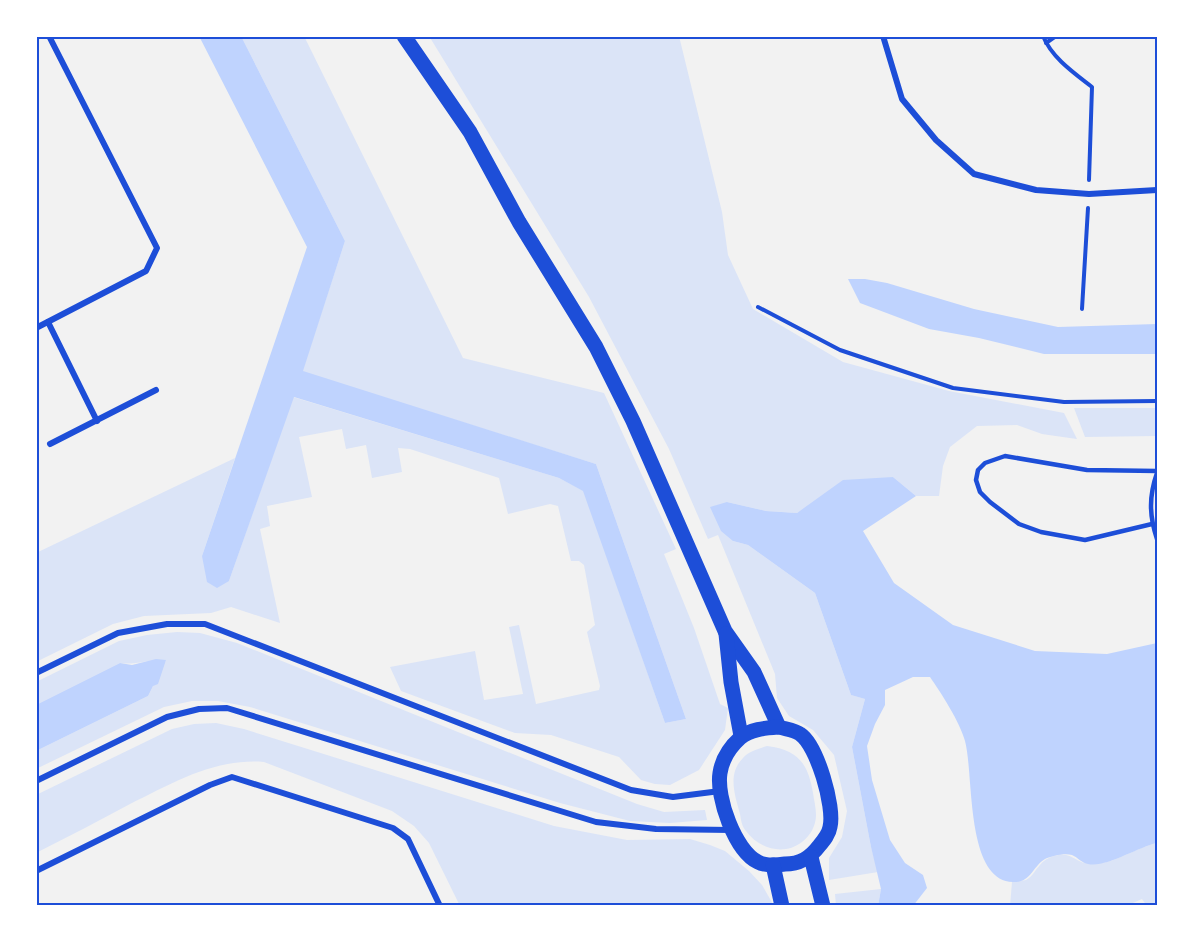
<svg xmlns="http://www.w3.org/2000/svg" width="1193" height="942" viewBox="0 0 1193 942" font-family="Figtree,sans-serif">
<rect width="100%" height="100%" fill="#f2f2f2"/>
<!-- green -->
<g fill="#dbe4f7">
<polygon points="241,36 304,36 463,358 604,393 676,549 664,554 694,628 720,704 728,708 725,730 699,770 670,785 655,784 641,780 619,757 551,735 515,733 401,691 390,667 475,651 484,700 523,694 509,627 519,625 536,704 599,690 600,686 587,632 595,625 584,565 579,561 571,561 558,506 550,504 508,514 499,478 410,449 398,448 402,472 372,478 366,445 346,449 342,429 299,437 312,497 267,506 270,526 260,529 280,623 231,607 211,613 144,616 113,624 36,662 36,553 235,458 202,556 229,581 293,397 559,478 584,491 665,723 686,719 596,464 302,372 345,241"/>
<polygon points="429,36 679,36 722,212 728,255 753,309 843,362 949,391 1064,413 1077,439 1042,434 1017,425 977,426 950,447 943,466 939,496 916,496 893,477 810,505 797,513 766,511 727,502 733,541 748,545 815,593 851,695 865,699 852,747 871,847 878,872 829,880 829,858 842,837 847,811 834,755 813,730 789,716 777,698 775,674 718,535 708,539 669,449 589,297"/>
<polygon points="1074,408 1157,408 1157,436 1085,437"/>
<path d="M 177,632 L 200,633 L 237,643 L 637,804 L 664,812 L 705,810 L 707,820 L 670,823 L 630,821 L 560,803 L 250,707 L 218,701 L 192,701 L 164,707 L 36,769 L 36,751 L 148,696 L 166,660 C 150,659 136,665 120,663 L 36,705 L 36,682 L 119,641 L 147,635 Z"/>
<path d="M 216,723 L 244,729 L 554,826 L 627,840 L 690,839 L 710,845 L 725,851 L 749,871 L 762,885 L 774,906 L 460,906 L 429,843 L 414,826 L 392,811 L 264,762 C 214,758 173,783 130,804 C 99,821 67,837 36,853 L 36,795 L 172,729 L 194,724 Z"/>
<path d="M 767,746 C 798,750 808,763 813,793 C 814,800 816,808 816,815 C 816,826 810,836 802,842 C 784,856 759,849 746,831 C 742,827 741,820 740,814 C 735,795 727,774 743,758 C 749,751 758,749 767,746 Z"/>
<path d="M 1157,843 L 1157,906 L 1147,906 L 1142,899 L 1126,906 L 1010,906 L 1012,882 C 1016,881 1022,881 1026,880 C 1037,874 1037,861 1054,856 C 1072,851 1075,863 1090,864 C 1113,865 1135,848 1157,843 Z"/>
<polygon points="881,889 878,906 836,906 835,894"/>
</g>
<!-- water -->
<g fill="#bfd3fe">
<polygon points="199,36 241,36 345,241 303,371 596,464 686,719 665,723 583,491 559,478 294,397 229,581 217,588 207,582 202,556 307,247"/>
<polygon points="848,279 865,279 887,283 974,309 1058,327 1157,324 1157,354 1044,354 979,338 929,329 860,303"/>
<path d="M 893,477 L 916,496 L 863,531 L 894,583 L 953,625 L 1035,651 L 1107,654 L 1157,643 L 1157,843 C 1138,847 1106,868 1088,864 C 1082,863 1077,857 1072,855 C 1064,853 1052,856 1045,859 C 1032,867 1031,883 1013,882 C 965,881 974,774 965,741 C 960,722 941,693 930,677 L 913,677 L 885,690 L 885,705 L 875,724 L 867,746 L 872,780 L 890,840 L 905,863 L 923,875 L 927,888 L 913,906 L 878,906 L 881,889 L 871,847 L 852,747 L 865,699 L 851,695 L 815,593 L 748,545 L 733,541 L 721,531 L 710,507 L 727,502 L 766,511 L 797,513 L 843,480 Z"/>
<polygon points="156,659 166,660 158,684 153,686 148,696 36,751 36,705 120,663 132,665"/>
</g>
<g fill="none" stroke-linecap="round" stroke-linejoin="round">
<!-- path -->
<g stroke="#1d4ed8" stroke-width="4">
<path d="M 1043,36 C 1052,58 1074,73 1092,87 L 1089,180"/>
<polyline points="1046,43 1056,36"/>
<polyline points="758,307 840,350 953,388 1064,402 1157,401"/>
<polyline points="1082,309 1088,208"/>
</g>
<!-- service -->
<g stroke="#1d4ed8" stroke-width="4.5">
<path d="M 1157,473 C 1149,496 1149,515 1157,539"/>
<polyline points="1152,524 1085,540 1041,532 1019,524 990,502 980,492 976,480 978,470 985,463 1005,456 1087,470 1157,471"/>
</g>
<!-- minor -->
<g stroke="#1d4ed8" stroke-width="6">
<polyline points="883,36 902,99 936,140 974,174 1036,190 1089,194 1157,190"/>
<polyline points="48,322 97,421"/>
<polyline points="36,328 146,271 157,248 49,36"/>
<polyline points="50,444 156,390"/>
<polyline points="36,673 118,633 167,624 205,624 631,790 673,797 720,791"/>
<polyline points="36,781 167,717 199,709 227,708 596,822 656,829 731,830"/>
<polyline points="36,871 210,785 232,777 393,828 408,839 440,906"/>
</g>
<!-- primary -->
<g stroke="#1d4ed8" stroke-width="15">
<polyline points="404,36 470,132 519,222 596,347 633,421 725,631 754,672 779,727"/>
<polyline points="726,634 731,682 741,736"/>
<path d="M 779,727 C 785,729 795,730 800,734 C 817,745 835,807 830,827 C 829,834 824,840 819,846 C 810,858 800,864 785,864 C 777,865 765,866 758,862 C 735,851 716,797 720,773 C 722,760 730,747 740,738 C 750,729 766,728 779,727 Z"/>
<polyline points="811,857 823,906"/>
<polyline points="773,865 782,906"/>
</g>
</g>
<!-- border -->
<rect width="1193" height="942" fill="none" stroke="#ffffff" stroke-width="75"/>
<rect x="38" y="38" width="1118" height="866" fill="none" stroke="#1d4ed8" stroke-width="2"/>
</svg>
